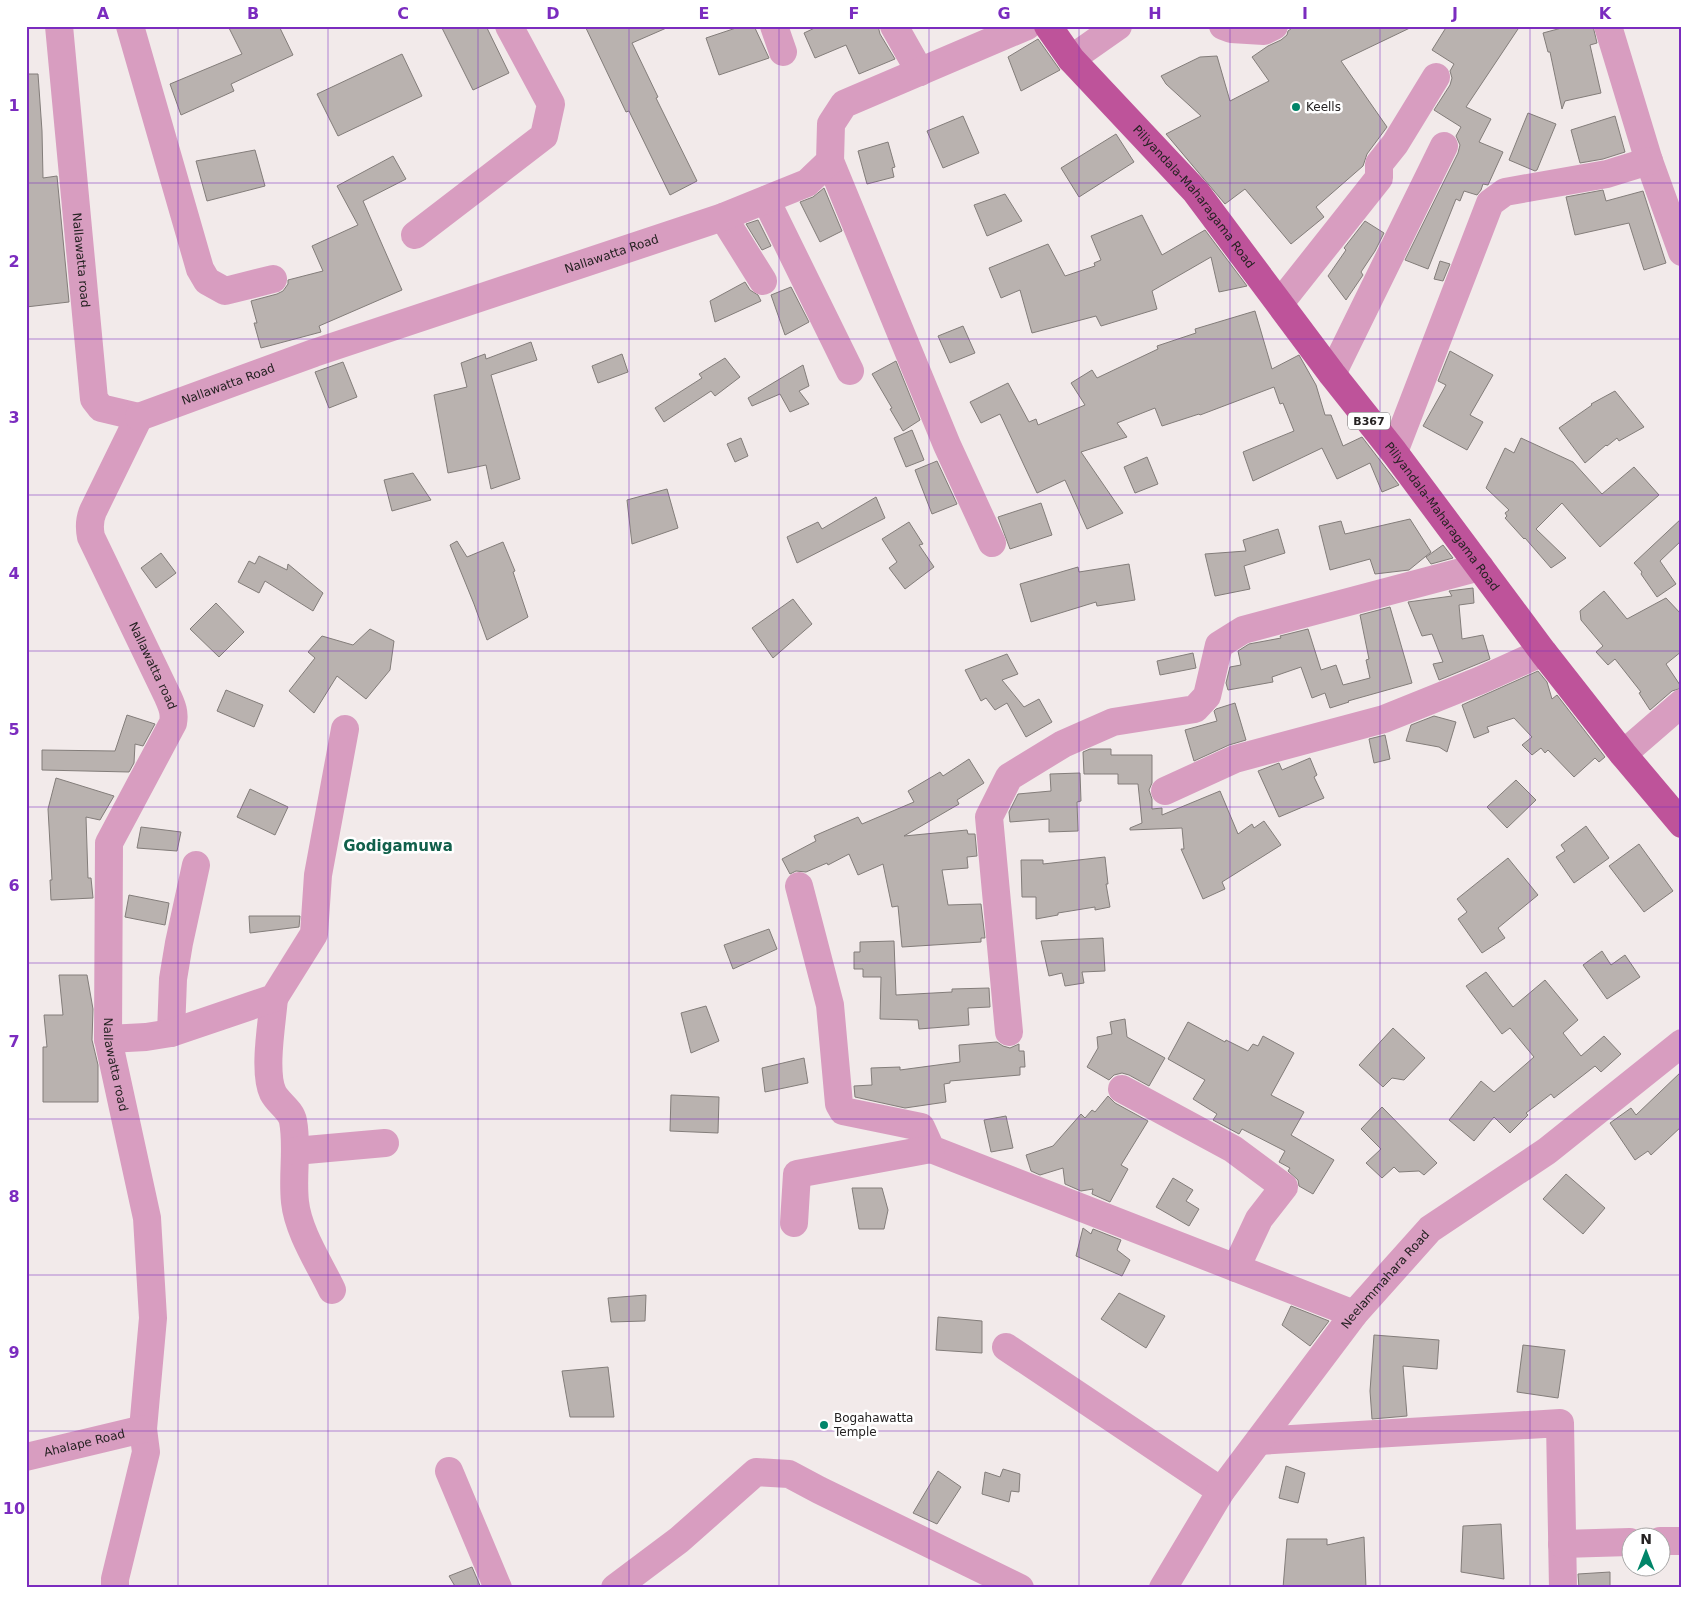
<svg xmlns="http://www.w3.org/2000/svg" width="1708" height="1614" viewBox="0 0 1708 1614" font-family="'DejaVu Sans',sans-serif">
<rect width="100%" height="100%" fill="#f2eaea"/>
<!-- building -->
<g fill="#b9b2af" stroke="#837d7a">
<polygon points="228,26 279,26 293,55 231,84 234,91 181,115 170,84 242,54"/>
<polygon points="441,26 486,26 509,73 473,90"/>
<polygon points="585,26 671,26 632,43 658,97 656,98 697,181 670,195 629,111 626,112"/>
<polygon points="742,26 754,26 769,58 719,75 706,38"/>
<polygon points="819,26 878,26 880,34 895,59 859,74 846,45 815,58 804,33"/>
<polygon points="1295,26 1414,26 1341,61 1387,127 1367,154 1363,166 1316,207 1324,217 1291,244 1245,189 1225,204 1166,134 1201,116 1166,84 1161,76 1200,57 1217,56 1230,101 1269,81 1252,57 1268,46 1281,40 1287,35 1288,31"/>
<polygon points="1447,26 1520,26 1466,107 1491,119 1479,142 1503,152 1488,185 1483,184 1481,190 1477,195 1464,191 1460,201 1456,199 1428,269 1405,260 1458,153 1460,145 1456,136 1461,127 1434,110 1450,85 1452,78 1450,71 1454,64 1432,50"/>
<polygon points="1569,26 1593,26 1597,43 1590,45 1601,93 1565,101 1562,109 1550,52 1548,52 1543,33"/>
<polygon points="1038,39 1060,70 1021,91 1008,57"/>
<polygon points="402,54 422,96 338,136 317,94"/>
<polygon points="26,74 38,74 42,131 43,178 57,176 69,302 26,307"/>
<polygon points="1528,113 1556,124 1537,170 1535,171 1509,160"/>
<polygon points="963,116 979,153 943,168 927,131"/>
<polygon points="1615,116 1625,152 1603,159 1580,163 1571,130"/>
<polygon points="1116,134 1134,162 1079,197 1061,168"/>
<polygon points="888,142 895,167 892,168 894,177 867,184 858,151"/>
<polygon points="255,150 265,186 207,201 196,161"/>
<polygon points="393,156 406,179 363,201 402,290 319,326 321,332 261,348 254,323 257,323 251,301 277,294 283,291 288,284 288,280 323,271 312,246 358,225 337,186"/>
<polygon points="824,188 842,231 820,242 800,202 813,197"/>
<polygon points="1603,190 1606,201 1643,191 1666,263 1644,270 1629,223 1575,235 1566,197"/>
<polygon points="1005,194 1022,221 987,236 974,205"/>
<polygon points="1142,215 1162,255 1205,230 1247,286 1219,292 1211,257 1152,291 1157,309 1101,326 1096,316 1032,333 1020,290 1001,298 989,268 1048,244 1065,276 1095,266 1094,263 1101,260 1091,236"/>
<polygon points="758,220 771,246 762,250 746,224"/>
<polygon points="1365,221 1384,233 1375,251 1361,272 1363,275 1346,300 1328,276 1346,250 1344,248"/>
<polygon points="1440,261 1450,264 1443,281 1434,279"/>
<polygon points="745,282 750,290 758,295 761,301 715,322 710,301"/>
<polygon points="791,287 809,322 785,335 771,295"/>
<polygon points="1255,311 1272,369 1299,355 1316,385 1325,415 1331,415 1343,446 1362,437 1399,485 1382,492 1370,463 1337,479 1322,448 1253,481 1243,452 1294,431 1283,403 1280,404 1274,387 1200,415 1199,414 1162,426 1155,408 1117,423 1127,437 1081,452 1123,513 1087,529 1065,480 1037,493 1000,414 981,423 970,402 1008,383 1029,422 1036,419 1038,425 1085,405 1071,383 1092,370 1097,378 1158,349 1157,346 1196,333 1195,329"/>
<polygon points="963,326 975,353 950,363 938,336"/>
<polygon points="531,342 537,360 491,375 520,479 491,489 486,465 448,473 434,395 467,387 461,363 485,354 486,359"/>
<polygon points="1450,351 1493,375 1470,415 1483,422 1467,450 1423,426 1446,385 1438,381"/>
<polygon points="622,354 628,372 598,383 592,366"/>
<polygon points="725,358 740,377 715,396 711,391 664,422 655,408 702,378 699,374"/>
<polygon points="896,361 920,420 903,431 890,409 892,408 872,374"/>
<polygon points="343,362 357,397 329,408 315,372"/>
<polygon points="803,365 809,386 799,391 809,404 790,412 780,394 752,406 748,398"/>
<polygon points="1615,391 1644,427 1619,441 1617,438 1607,446 1606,445 1585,463 1559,428 1592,405 1591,404"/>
<polygon points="912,430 924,460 906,467 894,438"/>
<polygon points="741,438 748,456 735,462 727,444"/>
<polygon points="1521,438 1573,462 1602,494 1634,467 1659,495 1600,547 1562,503 1536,529 1566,558 1551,568 1525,538 1524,539 1505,518 1507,516 1505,513 1509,510 1486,488 1505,448 1514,453"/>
<polygon points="1147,457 1158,484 1135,493 1124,467"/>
<polygon points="937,461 957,504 932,514 915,470"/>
<polygon points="413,473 431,500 392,511 384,480"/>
<polygon points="667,489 678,528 632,544 627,500"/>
<polygon points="876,497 885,518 797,563 787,537 818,522 822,529"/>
<polygon points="1041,503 1052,535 1010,549 998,517"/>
<polygon points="1682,518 1682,540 1660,561 1676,584 1657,597 1641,574 1642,572 1634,563"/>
<polygon points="1410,519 1431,552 1409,570 1375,574 1370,559 1330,570 1319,526 1341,521 1345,534"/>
<polygon points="909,522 923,544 919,545 934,567 905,589 889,568 897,562 882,539"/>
<polygon points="1278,529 1285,553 1244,566 1250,589 1215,596 1205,554 1246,551 1243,540"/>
<polygon points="457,541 467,557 503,542 515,571 513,572 528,617 487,640 474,604 450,545"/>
<polygon points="1443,545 1453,558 1431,564 1426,557"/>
<polygon points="161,553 176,573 156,588 141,568"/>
<polygon points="259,556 287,570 288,564 323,593 313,611 265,581 259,593 238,582 249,561 255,564"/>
<polygon points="1129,564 1135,600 1097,606 1096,602 1031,622 1020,584 1078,567 1079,572"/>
<polygon points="1473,588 1474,603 1459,605 1462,639 1483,635 1490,659 1439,680 1433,664 1443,662 1432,634 1422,636 1408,602 1452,596 1449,591"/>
<polygon points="1604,591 1627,619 1666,598 1682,615 1682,651 1666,664 1682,688 1672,691 1650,710 1639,693 1641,692 1615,659 1608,665 1596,652 1603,646 1581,620 1580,611"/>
<polygon points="793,599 812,624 773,658 752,628"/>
<polygon points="216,603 244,632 219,657 190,629"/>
<polygon points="1390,607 1412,683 1348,701 1349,702 1330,708 1325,693 1312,698 1301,667 1272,677 1273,682 1228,690 1226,683 1230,667 1241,665 1238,651 1249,644 1281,638 1280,636 1308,629 1321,670 1336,665 1343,685 1370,678 1366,660 1369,659 1360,615"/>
<polygon points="370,629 394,641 390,670 366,699 337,676 314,713 289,691 315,658 308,652 322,636 353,645"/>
<polygon points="1193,653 1196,668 1160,675 1157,661"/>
<polygon points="1007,654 1018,674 1002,680 1024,707 1039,699 1052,722 1026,737 1007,703 995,710 986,698 981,701 965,670"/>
<polygon points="1538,671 1547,682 1552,699 1557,695 1605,757 1599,762 1595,758 1574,777 1548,750 1545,753 1541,748 1532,755 1522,745 1532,737 1514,718 1487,727 1489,732 1474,738 1462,705"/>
<polygon points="226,690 263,705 254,727 217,711"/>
<polygon points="1235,703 1246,740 1229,745 1194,761 1185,730 1217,721 1214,711 1216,709"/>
<polygon points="127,715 155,724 143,746 135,744 134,763 129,772 42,770 42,750 115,751"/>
<polygon points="1434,716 1456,722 1447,752 1439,747 1406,741 1411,725"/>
<polygon points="1385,735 1390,759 1374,763 1369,739"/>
<polygon points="1090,749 1111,749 1111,755 1152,755 1152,783 1149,790 1152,799 1152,809 1162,808 1162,815 1220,791 1238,834 1252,824 1254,828 1264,821 1281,845 1222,882 1225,889 1203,899 1181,849 1184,849 1182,828 1130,830 1130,828 1142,823 1138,784 1118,784 1118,774 1084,774 1083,752"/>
<polygon points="1310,758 1317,775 1314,777 1324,798 1279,817 1258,771 1279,763 1282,770"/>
<polygon points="969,759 984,783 957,800 959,804 904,836 967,830 968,834 975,834 977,856 967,857 968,868 942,870 948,905 981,904 985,938 981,938 981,942 902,947 898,906 892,907 883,864 858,875 849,854 828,865 827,863 806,872 796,871 790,874 782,859 816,841 814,836 858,817 862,824 914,802 908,791 940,772 943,776"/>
<polygon points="1080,773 1081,801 1077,802 1078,831 1049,832 1049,819 1010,822 1009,812 1018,794 1051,791 1050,774"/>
<polygon points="56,778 114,796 100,820 86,817 88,878 91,878 93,898 51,900 50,880 52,880 48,809"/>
<polygon points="1516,780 1536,800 1507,828 1487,807"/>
<polygon points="250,789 288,807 275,835 237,817"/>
<polygon points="1586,826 1609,858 1574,883 1556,857 1565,851 1561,845"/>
<polygon points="141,827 181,832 177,851 137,848"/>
<polygon points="1639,844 1673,891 1644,912 1609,866"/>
<polygon points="1105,857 1108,884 1106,884 1110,907 1095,910 1095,907 1058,913 1058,915 1036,919 1036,897 1022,897 1021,860 1043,860 1043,864"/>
<polygon points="1508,858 1538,895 1498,928 1505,938 1482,953 1458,919 1467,912 1457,899"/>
<polygon points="129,895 169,903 165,925 125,917"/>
<polygon points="249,916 300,916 299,927 250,933"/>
<polygon points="769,929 777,949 733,969 724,945"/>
<polygon points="1103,938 1105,971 1082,972 1084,983 1065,986 1062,973 1049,976 1041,941"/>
<polygon points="894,941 896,995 952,992 952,989 989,988 990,1007 968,1008 969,1025 919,1029 918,1020 880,1019 881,977 863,977 863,969 854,969 854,952 860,952 860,942"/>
<polygon points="1602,951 1611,965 1625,955 1640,977 1607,999 1583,965"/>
<polygon points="1486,972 1513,1007 1545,980 1578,1020 1563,1033 1581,1056 1604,1036 1621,1054 1601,1072 1595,1066 1554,1098 1551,1094 1526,1113 1528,1115 1510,1133 1494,1117 1474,1141 1449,1120 1481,1081 1494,1092 1534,1057 1510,1028 1502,1034 1466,986"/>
<polygon points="59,975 87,975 93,1009 92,1040 98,1065 98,1102 43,1102 43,1047 47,1047 44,1015 63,1015"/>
<polygon points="706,1006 719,1041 691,1053 681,1013"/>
<polygon points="1125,1019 1127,1037 1165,1058 1149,1086 1129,1075 1122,1073 1114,1075 1109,1080 1087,1067 1098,1048 1097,1037 1112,1034 1110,1022"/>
<polygon points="1188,1022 1225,1042 1226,1040 1248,1051 1253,1044 1258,1046 1263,1036 1294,1053 1271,1095 1304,1112 1291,1135 1334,1160 1313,1194 1299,1186 1298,1180 1288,1171 1290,1168 1279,1162 1285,1151 1242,1129 1239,1134 1213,1120 1217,1114 1193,1099 1205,1080 1168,1059"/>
<polygon points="1393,1028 1425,1058 1404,1080 1392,1078 1383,1087 1359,1065"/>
<polygon points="997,1042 1003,1046 1010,1048 1019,1044 1019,1051 1024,1051 1025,1067 1020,1067 1020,1075 950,1081 950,1083 944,1084 946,1102 905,1108 855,1097 854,1086 872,1085 871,1068 900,1067 900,1070 960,1062 959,1045"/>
<polygon points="804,1058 808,1083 765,1092 762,1068"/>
<polygon points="1682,1071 1682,1126 1651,1155 1648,1151 1635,1160 1610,1123 1631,1108 1636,1115"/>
<polygon points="671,1095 719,1097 718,1133 670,1131"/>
<polygon points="1108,1096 1115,1103 1148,1121 1121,1165 1128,1169 1110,1202 1092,1194 1093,1189 1081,1191 1065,1184 1063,1168 1040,1175 1031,1171 1026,1155 1053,1146 1081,1114 1085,1118 1092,1110 1095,1112"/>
<polygon points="1382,1107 1437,1163 1424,1175 1419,1171 1399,1172 1394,1167 1382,1178 1366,1163 1381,1149 1361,1129"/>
<polygon points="1006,1116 1013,1148 991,1152 984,1120"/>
<polygon points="1566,1174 1605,1208 1583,1234 1543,1199"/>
<polygon points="1173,1178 1193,1190 1186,1201 1199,1209 1189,1226 1156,1207"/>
<polygon points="852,1188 882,1188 888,1210 884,1229 859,1229"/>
<polygon points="1083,1228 1091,1234 1093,1229 1121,1240 1117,1250 1130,1260 1122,1276 1076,1256"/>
<polygon points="1119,1293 1165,1316 1146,1348 1101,1319"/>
<polygon points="646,1295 645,1321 611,1322 608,1298"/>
<polygon points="1291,1306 1329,1321 1310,1346 1282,1325"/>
<polygon points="938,1317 982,1321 982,1353 936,1350"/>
<polygon points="1374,1335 1439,1340 1437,1369 1403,1366 1407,1416 1372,1419 1370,1391"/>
<polygon points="1523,1345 1565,1350 1558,1398 1517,1392"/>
<polygon points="608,1367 614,1417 570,1417 562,1371"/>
<polygon points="1286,1466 1305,1473 1298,1503 1279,1498"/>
<polygon points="1003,1469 1020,1474 1019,1492 1011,1491 1009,1502 982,1494 985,1472 1000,1477"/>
<polygon points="938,1471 961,1487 937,1524 913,1513"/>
<polygon points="1501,1524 1504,1579 1461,1572 1463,1526"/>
<polygon points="1364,1537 1366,1588 1283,1588 1287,1539 1327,1539 1327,1545"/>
<polygon points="472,1567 481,1588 456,1588 449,1576"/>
<polygon points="1610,1572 1610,1588 1579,1588 1578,1574"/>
</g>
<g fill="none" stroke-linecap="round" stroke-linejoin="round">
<!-- minor -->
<g stroke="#d89dc0" stroke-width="28">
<path id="s1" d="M 59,26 L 94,399 L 101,408 L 139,417 L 93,511 C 89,520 89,527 91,537 L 168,697 C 172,706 175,713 173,723 L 109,843 L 108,1039 L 147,1218 L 153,1318 L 143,1429 L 146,1452 L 115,1579 L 115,1588"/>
<polyline points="130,26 200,269 207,281 225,291 273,279"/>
<polyline points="774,26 783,52"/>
<polyline points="894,26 920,72"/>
<polyline points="1223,26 1231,29 1264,31 1274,26"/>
<polyline points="1608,26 1649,161 1682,252"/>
<polyline points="1071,59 1118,26"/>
<polyline points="830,161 947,445 992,543"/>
<polyline points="766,200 850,371"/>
<polyline points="723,217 763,281"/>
<polyline points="415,235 544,136 551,104 509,26"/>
<polyline points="1280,303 1379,178 1379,164 1395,144 1436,77"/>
<polyline points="1332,374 1444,146"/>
<path id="s2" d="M 139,417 L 314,353 L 723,217 L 807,183 L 830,161 L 831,124 L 844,104 L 1027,26"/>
<polyline points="1394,452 1490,203 1505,192 1607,174 1649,161"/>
<polyline points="1623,754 1682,703"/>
<polyline points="1165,791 1235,759 1384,719 1481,680 1543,652"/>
<polyline points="799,886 830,1005 839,1104 843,1111 921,1127 931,1149 1354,1314"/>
<path d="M 274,998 C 272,1023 263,1072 273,1093 C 278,1103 291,1110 293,1121 C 298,1147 292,1175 295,1202 C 298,1231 319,1263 332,1290"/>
<polyline points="1009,1032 989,817 1009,777 1063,744 1113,722 1195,709 1207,696 1219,645 1243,630 1480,567"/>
<polyline points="171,1033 173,979 179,943 196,865"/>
<polyline points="108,1039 146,1037 171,1033 274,998 314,934 318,875 345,729"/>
<polyline points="1122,1089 1233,1149 1284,1187 1259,1219 1236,1268"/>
<polyline points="295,1151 385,1143"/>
<polyline points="794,1223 797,1174 931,1149"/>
<polyline points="1006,1347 1221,1491"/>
<polyline points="1259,1441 1560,1423 1563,1588"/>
<path id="s3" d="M 26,1457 L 143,1429"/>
<polyline points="449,1471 498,1588"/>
<polyline points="1660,1541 1682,1541"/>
<polyline points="1562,1544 1630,1542"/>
<polyline points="615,1588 679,1540 756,1472 789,1474 819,1490 1020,1588"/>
<path id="s4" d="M 1163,1588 L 1221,1491 L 1354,1314 L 1430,1229 L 1547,1151 L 1682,1043"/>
</g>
<!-- major -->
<path stroke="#be539a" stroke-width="28" id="s5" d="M 1048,26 L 1071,59 L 1196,192 L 1332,374 L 1394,452 L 1543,652 L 1623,754 L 1682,824"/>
</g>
<!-- grid -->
<path fill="none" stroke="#7b2cbf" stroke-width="1" stroke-opacity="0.55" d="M 178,26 L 178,1588M 328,26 L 328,1588M 478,26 L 478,1588M 629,26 L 629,1588M 779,26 L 779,1588M 929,26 L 929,1588M 1079,26 L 1079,1588M 1230,26 L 1230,1588M 1380,26 L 1380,1588M 1530,26 L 1530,1588M 26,183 L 1682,183M 26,339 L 1682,339M 26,495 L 1682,495M 26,651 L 1682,651M 26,807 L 1682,807M 26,963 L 1682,963M 26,1119 L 1682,1119M 26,1275 L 1682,1275M 26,1431 L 1682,1431"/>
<!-- markers -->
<g fill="#018569" stroke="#fff" stroke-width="2">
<circle cx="1296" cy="107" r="5"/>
<circle cx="824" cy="1425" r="5"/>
</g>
<g text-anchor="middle" stroke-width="5" stroke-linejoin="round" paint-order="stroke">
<!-- shield labels -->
<rect fill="#fff" stroke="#666464" stroke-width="1" x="1348" y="412.5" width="42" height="17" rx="4"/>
<g font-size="11" font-weight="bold" fill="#252222">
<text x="1369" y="425">B367</text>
</g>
<!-- poi labels -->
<g font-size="12" fill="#252222" stroke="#fff" text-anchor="start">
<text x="1306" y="111">Keells</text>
<text x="834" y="1422">Bogahawatta<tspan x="834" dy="14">Temple</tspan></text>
</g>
<!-- street labels -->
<g font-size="12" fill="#252222" stroke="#fff">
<text dy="4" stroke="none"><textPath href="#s5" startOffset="225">Piliyandala-Maharagama Road</textPath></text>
<text dy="4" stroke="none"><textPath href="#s2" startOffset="500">Nallawatta Road</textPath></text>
<text dy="4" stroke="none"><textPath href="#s1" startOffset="235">Nallawatta road</textPath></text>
<text dy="4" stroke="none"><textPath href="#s2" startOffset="95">Nallawatta Road</textPath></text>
<text dy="4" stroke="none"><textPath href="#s5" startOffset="630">Piliyandala-Maharagama Road</textPath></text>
<text dy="4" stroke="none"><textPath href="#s1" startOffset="699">Nallawatta road</textPath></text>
<text dy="4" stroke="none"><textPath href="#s1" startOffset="1119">Nallawatta road</textPath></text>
<text dy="4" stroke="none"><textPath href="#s4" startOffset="381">Neelammahara Road</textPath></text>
<text dy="4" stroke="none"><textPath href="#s3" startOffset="60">Ahalape Road</textPath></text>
</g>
<!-- quarter labels -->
<g font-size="15" font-weight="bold" fill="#11604b" stroke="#fff">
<text x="398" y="851">Godigamuwa</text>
</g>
</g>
<!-- border -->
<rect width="1708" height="1614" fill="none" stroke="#ffffff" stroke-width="55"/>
<!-- north arrow -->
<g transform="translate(1646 1552)"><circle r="24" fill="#ffffff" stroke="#a8a7a7"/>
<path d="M0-4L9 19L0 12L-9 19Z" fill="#018569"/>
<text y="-8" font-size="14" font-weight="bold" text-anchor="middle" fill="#252222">N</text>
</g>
<rect x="28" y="28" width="1652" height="1558" fill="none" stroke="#7b2cbf" stroke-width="2"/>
<g font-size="16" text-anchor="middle" font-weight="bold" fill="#7b2cbf">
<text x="103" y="19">A</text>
<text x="253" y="19">B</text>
<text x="403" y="19">C</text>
<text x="553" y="19">D</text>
<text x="704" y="19">E</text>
<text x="854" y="19">F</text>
<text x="1004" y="19">G</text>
<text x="1155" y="19">H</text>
<text x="1305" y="19">I</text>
<text x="1455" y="19">J</text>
<text x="1605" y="19">K</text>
<text x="14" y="111">1</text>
<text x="14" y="267">2</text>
<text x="14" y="423">3</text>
<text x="14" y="579">4</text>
<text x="14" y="735">5</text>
<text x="14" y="891">6</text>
<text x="14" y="1047">7</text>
<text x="14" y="1202">8</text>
<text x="14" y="1358">9</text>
<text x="14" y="1514">10</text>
</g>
</svg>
